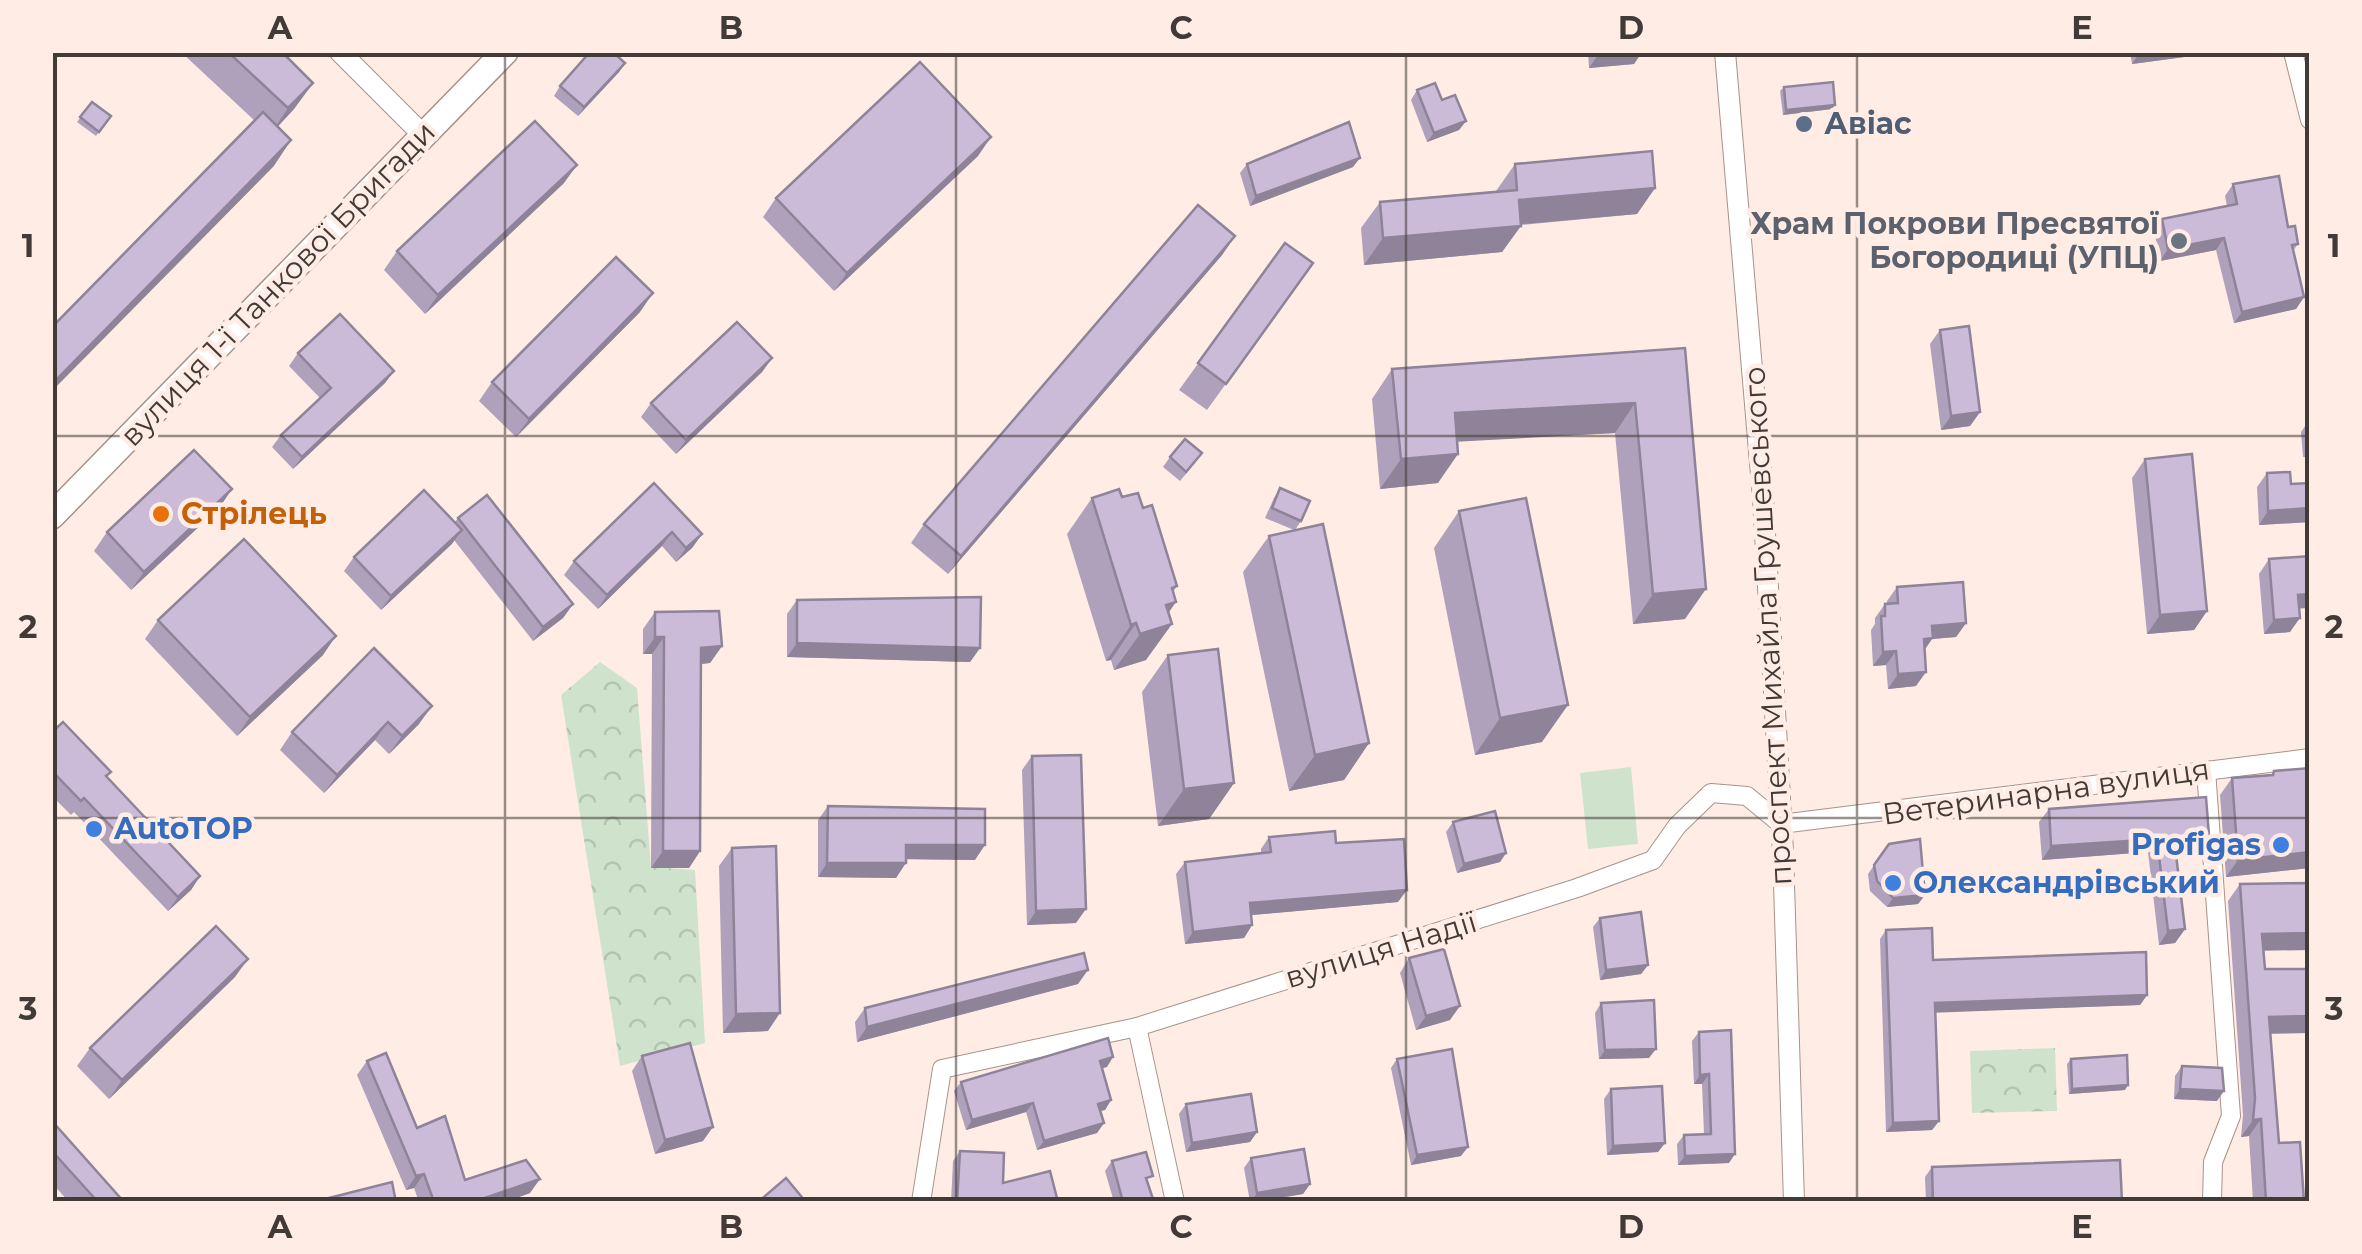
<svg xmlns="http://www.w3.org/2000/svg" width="2362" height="1254" viewBox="0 0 2362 1254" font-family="Montserrat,sans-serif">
<defs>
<pattern id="forest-crowns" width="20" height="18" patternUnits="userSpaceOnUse" patternTransform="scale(2.5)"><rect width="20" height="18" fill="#cfe3cc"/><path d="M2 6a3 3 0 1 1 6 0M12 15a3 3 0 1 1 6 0" fill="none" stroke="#b3c4b0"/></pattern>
</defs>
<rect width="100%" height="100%" fill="#ffede5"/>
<!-- forest -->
<g fill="url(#forest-crowns)">
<polygon points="600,662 637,688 651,867 695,870 705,1043 620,1066 561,695"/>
<polygon points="2055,1048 2057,1111 1972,1113 1970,1051"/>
</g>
<!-- pitch -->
<polygon fill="#cfe3cc" points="1631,767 1638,844 1588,849 1580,773"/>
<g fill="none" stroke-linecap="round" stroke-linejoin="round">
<!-- minor casing -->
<g stroke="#a79289" stroke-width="20">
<g id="minor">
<polyline points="2293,52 2310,120"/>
<polyline points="2206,770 2231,1116 2213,1162 2212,1202"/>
<polyline points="1137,1027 1175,1202"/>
<polyline points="921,1202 942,1069 1137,1027 1577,888 1653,860 1677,826 1711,793 1747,796 1781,824 2310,758"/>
</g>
</g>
<!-- tertiary casing -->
<g stroke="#a79289" stroke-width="22">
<g id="tertiary">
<polyline points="340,52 423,135"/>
<polyline points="1725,52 1763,498 1783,852 1794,1202"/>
</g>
</g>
<!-- secondary casing -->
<g stroke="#a79289" stroke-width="28">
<polyline id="secondary" points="52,516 505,52"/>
</g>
<!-- minor -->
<use href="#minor" stroke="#fff" stroke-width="18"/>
<!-- tertiary -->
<use href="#tertiary" stroke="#fff" stroke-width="20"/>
<!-- secondary -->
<use href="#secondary" stroke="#fff" stroke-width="25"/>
</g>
<!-- wall -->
<g fill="#afa1bb">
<polygon points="181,52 282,52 313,83 294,109 278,126 291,140 273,167 255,121"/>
<polygon points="1588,52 1642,52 1634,64 1589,68"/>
<polygon points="2130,52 2222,52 2132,64"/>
<polygon points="625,63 619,72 578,116 554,96 560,86"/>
<polygon points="1784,87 1835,105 1832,109 1783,115 1780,91"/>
<polygon points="1417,90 1442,100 1466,121 1459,130 1427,142 1411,100"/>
<polygon points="92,102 111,116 96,136 77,122"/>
<polygon points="978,156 834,291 763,217 776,198"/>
<polygon points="1247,164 1353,167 1250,206 1240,173"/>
<polygon points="1515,164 1655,188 1637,214 1521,225 1502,252 1364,265 1361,228 1380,202 1496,191"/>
<polygon points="564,183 425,314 384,270 397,251"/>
<polygon points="2233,184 2288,227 2298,244 2293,251 2304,297 2296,309 2234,323 2216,250 2160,261 2154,230 2162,219 2227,206 2225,196"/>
<polygon points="1235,236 1222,255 948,574 911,543 924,524"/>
<polygon points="1285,243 1313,263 1207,410 1179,390"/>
<polygon points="640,312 516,437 479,401 492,382"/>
<polygon points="1940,330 1980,412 1970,426 1941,430 1930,344"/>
<polygon points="1685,348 1685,619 1633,624 1615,433 1457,441 1438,483 1380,489 1372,399 1392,369"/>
<polygon points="298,353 394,371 385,383 293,469 272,447 281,435 320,398 289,366"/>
<polygon points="772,358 762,372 676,454 641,417 651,403"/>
<polygon points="2310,419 2310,457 2303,457 2301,432"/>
<polygon points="1170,457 1195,463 1180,481 1163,467"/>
<polygon points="2145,459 2207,611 2194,630 2147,634 2132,478"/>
<polygon points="2267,473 2291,484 2310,483 2310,522 2259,525 2257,487"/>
<polygon points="654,483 702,534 692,548 676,562 662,546 598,609 564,575 574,561"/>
<polygon points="1280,488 1301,521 1295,530 1369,743 1344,780 1289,791 1243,572 1269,536 1294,530 1265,518 1274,498"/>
<polygon points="232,489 219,508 131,590 94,551 107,532"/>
<polygon points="1122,497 1143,508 1177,586 1173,592 1169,613 1146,660 1114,670 1111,660 1106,661 1067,534 1092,498"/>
<polygon points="1459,511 1542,742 1475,755 1434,548"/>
<polygon points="458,518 573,604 563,618 533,641 454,540 381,610 344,571 354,557 455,522"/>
<polygon points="2310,556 2310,608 2299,608 2290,632 2264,634 2259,574 2269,559"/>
<polygon points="1897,587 1966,623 1956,637 1932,639 1925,649 1916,686 1888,689 1886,665 1873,666 1871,630 1875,624 1875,618 1885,604 1887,604 1887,601"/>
<polygon points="797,600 980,648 970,662 787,657 787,614"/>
<polygon points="655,612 722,646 710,663 701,664 700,851 689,868 651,868 652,654 643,654 643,629"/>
<polygon points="158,620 323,655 237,736 145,639"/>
<polygon points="374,648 419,724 389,754 375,740 324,793 280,750 292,732"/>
<polygon points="1168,655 1234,783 1209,819 1158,826 1142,692"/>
<polygon points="52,732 107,777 200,876 191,890 168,911 74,812 71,815 52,796"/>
<polygon points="1032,756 1076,923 1027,925 1022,770"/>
<polygon points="2310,768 2310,868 2226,877 2220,795 2232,778 2270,776 2274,771"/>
<polygon points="828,806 975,860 906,859 896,878 818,877 818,820"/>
<polygon points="2049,809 2199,849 2175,850 2185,929 2175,943 2159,945 2148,852 2042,860 2039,822"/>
<polygon points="1453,822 1506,853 1500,862 1457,873 1446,832"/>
<polygon points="1269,837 1336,843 1398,902 1251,915 1252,925 1244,938 1185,944 1176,874 1185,862 1261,853 1261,849"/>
<polygon points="1889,844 1925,895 1918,904 1887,907 1870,891 1868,874"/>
<polygon points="732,848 768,1031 723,1033 719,866"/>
<polygon points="2240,884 2263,950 2265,969 2310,969 2310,1033 2270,1033 2279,1143 2304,1202 2253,1202 2249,1136 2241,1137 2243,1115 2228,901"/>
<polygon points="1600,918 1648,965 1641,974 1600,980 1593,927"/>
<polygon points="1886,930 1933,960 2147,995 2140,1005 1935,1012 1939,1121 1932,1130 1886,1132 1880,939"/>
<polygon points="1409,958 1450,1020 1416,1030 1400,973"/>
<polygon points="235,977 109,1099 77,1066 90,1048"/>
<polygon points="1078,984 857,1042 855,1022 865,1008"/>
<polygon points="1601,1003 1649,1058 1599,1059 1595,1013"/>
<polygon points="1699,1032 1729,1163 1678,1165 1677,1144 1684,1135 1704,1134 1702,1084 1694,1084 1692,1041"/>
<polygon points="642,1056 703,1141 655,1154 632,1071"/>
<polygon points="1397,1059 1461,1156 1411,1165 1391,1068"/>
<polygon points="2071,1059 2125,1090 2069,1094 2067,1064"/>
<polygon points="367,1061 417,1128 465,1180 530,1193 505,1202 419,1202 414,1188 406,1190 357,1075"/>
<polygon points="2182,1066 2217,1101 2174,1099 2175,1076"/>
<polygon points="1107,1067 1102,1068 1111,1100 1105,1110 1100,1111 1104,1123 1097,1133 1037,1150 1026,1112 966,1130 954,1091 961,1082"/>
<polygon points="1611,1089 1665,1143 1658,1152 1607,1155 1604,1099"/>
<polygon points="1186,1104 1257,1132 1250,1142 1186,1152 1179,1114"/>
<polygon points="52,1121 124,1202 69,1202 52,1183"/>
<polygon points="960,1151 1003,1183 1058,1202 951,1202 953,1161"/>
<polygon points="1251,1158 1310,1184 1303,1194 1259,1202 1250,1202 1244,1168"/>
<polygon points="1112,1161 1148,1183 1154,1202 1114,1202 1105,1171"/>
<polygon points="1932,1167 2122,1202 1926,1202 1925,1177"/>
</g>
<!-- shaded-wall -->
<g fill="#8e8398">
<polygon points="1600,52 1642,52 1634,64 1589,68"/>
<polygon points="2140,52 2222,52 2132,64"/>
<polygon points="625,63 619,72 578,116 584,107"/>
<polygon points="313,83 294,109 270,135 288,108"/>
<polygon points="1835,105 1832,109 1783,115 1786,110"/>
<polygon points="1466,121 1459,130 1427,142 1434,133"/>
<polygon points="991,137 978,156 834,291 847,273"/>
<polygon points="291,140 273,167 52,391 52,384"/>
<polygon points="1360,158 1353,167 1250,206 1256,196"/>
<polygon points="577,165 564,183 425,314 438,295"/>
<polygon points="1655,188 1637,214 1500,226 1519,200"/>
<polygon points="1521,226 1502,252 1364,265 1383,238"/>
<polygon points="1235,236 1222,255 948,574 961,556"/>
<polygon points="2224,238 2216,250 2160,261 2168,249"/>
<polygon points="653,293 640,312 516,437 529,419"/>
<polygon points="2304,297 2296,309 2234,323 2242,312"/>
<polygon points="772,358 762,372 676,454 686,440"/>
<polygon points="394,371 385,383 293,469 302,457"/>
<polygon points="1635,403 1615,433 1434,443 1455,413"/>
<polygon points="1980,412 1970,426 1941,430 1951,416"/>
<polygon points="1458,454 1438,483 1380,489 1401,459"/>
<polygon points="232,489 219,508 131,590 144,572"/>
<polygon points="2310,508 2310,522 2259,525 2268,511"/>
<polygon points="462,530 452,544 381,610 391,596"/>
<polygon points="672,532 662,546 598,609 607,595"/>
<polygon points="702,534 692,548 676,562 686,548"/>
<polygon points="1706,589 1685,619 1633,624 1653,594"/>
<polygon points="2310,594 2310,608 2288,609 2298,595"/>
<polygon points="1176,602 1158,628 1172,624 1146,660 1114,670 1140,634 1166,605"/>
<polygon points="573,604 563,618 533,641 543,627"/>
<polygon points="2207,611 2194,630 2147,634 2160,615"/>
<polygon points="2300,618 2290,632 2264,634 2274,620"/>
<polygon points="1136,623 1111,660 1106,661 1131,625"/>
<polygon points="1966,623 1956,637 1932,639 1923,652 1914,653 1932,626"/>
<polygon points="336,636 323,655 237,736 250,717"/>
<polygon points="655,637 664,637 652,654 643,654"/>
<polygon points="797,643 980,648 970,662 787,657"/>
<polygon points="722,646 710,663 690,665 701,648"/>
<polygon points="1896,651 1886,665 1873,666 1883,652"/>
<polygon points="1926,672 1916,686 1888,689 1898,674"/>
<polygon points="1568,705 1542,742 1475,755 1500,718"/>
<polygon points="432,706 419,724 389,754 402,736"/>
<polygon points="388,722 375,740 324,793 337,775"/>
<polygon points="1369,743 1344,780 1289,791 1315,755"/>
<polygon points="1234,783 1209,819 1158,826 1184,789"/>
<polygon points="2209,835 2199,849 2165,851 2174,838"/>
<polygon points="2157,839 2148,852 2042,860 2051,846"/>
<polygon points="906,845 985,845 975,860 896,859"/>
<polygon points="663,851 700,851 689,868 651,868"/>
<polygon points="2310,852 2310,868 2226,877 2238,860"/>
<polygon points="1506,853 1500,862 1457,873 1464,864"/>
<polygon points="827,863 906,863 896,878 818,877"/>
<polygon points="200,876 191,890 168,911 178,897"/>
<polygon points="1407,890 1398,902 1241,916 1250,903"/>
<polygon points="1925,895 1918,904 1887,907 1893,898"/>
<polygon points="1086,909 1076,923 1027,925 1036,911"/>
<polygon points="1252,925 1244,938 1185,944 1193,932"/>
<polygon points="2185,929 2175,943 2159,945 2168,931"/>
<polygon points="2310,933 2310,950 2250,951 2262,934"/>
<polygon points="248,959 235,977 109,1099 122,1080"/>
<polygon points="1648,965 1641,974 1600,980 1606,970"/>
<polygon points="1088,970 1078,984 857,1042 867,1027"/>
<polygon points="2147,995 2140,1005 1928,1013 1935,1003"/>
<polygon points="1460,1006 1450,1020 1416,1030 1426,1016"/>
<polygon points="780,1013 768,1031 723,1033 736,1014"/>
<polygon points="2310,1016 2310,1033 2257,1034 2269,1017"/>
<polygon points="1656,1049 1649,1058 1599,1059 1605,1050"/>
<polygon points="1113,1057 1107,1067 1093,1071 1100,1061"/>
<polygon points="1709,1074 1702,1084 1694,1084 1700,1075"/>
<polygon points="2128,1085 2125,1090 2069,1094 2072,1089"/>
<polygon points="2180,1089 2224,1091 2217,1101 2174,1099"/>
<polygon points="1111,1100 1105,1110 1091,1113 1098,1104"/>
<polygon points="1033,1103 1026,1112 966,1130 972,1120"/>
<polygon points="2261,1119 2249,1136 2241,1137 2253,1120"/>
<polygon points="1939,1121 1932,1130 1886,1132 1893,1123"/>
<polygon points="1104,1123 1097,1133 1037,1150 1044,1141"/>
<polygon points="713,1127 703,1141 655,1154 665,1140"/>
<polygon points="1257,1132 1250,1142 1186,1152 1192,1143"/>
<polygon points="1665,1143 1658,1152 1607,1155 1613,1146"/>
<polygon points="1468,1147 1461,1156 1411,1165 1417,1155"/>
<polygon points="1735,1154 1729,1163 1678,1165 1685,1156"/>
<polygon points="424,1174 414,1188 406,1190 416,1176"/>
<polygon points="540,1179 530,1193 505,1202 473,1202"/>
<polygon points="1310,1184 1303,1194 1251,1202 1257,1193"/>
</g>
<!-- building -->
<g fill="#cbbbd9" stroke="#8e8398" stroke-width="2.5">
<polygon points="228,52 282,52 313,83 288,108"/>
<polygon points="590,52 613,52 625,63 584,107 560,86"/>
<polygon points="920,62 991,137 847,273 776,198"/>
<polygon points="1833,82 1835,105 1786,110 1784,87"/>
<polygon points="1435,83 1442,100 1455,95 1466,121 1434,133 1417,90"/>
<polygon points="92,102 111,116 99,132 80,117"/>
<polygon points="263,112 291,140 52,384 52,327"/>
<polygon points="535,121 577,165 438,295 397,251"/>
<polygon points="1349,122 1360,158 1256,196 1247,164"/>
<polygon points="1652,151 1655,188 1519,200 1521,226 1383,238 1380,202 1517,190 1515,164"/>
<polygon points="2279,176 2288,227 2295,226 2298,244 2292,245 2304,297 2242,312 2224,238 2168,249 2162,219 2237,204 2233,184"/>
<polygon points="1198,205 1235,236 961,556 924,524"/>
<polygon points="1285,243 1313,263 1226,384 1198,363"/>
<polygon points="616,257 653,293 529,419 492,382"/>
<polygon points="340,314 394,371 302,457 281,435 331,388 298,353"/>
<polygon points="737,322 772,358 686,440 651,403"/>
<polygon points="1969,326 1980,412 1951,416 1940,330"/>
<polygon points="1685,348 1706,589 1653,594 1635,403 1455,413 1458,454 1401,459 1392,369"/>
<polygon points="1185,439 1202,453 1186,472 1170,457"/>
<polygon points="194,450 232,489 144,572 107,532"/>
<polygon points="2192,454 2207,611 2160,615 2145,459"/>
<polygon points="2290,472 2291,484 2310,483 2310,508 2268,511 2267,473"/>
<polygon points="654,483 702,534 686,548 672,532 607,595 574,561"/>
<polygon points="1280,488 1310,501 1301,521 1272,508"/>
<polygon points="1119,489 1122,497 1138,493 1143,508 1152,505 1177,586 1172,588 1176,602 1166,605 1172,624 1140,634 1136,623 1131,625 1092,498"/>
<polygon points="424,490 462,530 391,596 354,557"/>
<polygon points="487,495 573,604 543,627 458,518"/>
<polygon points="1526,498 1568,705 1500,718 1459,511"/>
<polygon points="1323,524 1369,743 1315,755 1269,536"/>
<polygon points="244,539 336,636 250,717 158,620"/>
<polygon points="2310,556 2310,594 2298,595 2300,618 2274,620 2269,559"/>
<polygon points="1963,582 1966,623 1932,626 1933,638 1924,639 1926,672 1898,674 1896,651 1883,652 1881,616 1885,616 1885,604 1898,603 1897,587"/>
<polygon points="981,597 980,648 797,643 797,600"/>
<polygon points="719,611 722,646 701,648 700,851 663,851 664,637 655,637 655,612"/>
<polygon points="374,648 432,706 402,736 388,722 337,775 292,732"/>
<polygon points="1218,649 1234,783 1184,789 1168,655"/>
<polygon points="63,722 111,772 106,776 200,876 178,897 84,798 81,801 52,771 52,732"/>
<polygon points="1081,755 1086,909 1036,911 1032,756"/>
<polygon points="2310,768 2310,852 2238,860 2232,778 2273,775 2274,771"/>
<polygon points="2206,797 2209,835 2174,838 2185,929 2168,931 2157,839 2051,846 2049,809"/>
<polygon points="828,806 985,809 985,845 906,845 906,863 827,863"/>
<polygon points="1495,811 1506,853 1464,864 1453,822"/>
<polygon points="1335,831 1336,843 1404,839 1407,890 1250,903 1252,925 1193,932 1185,862 1271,852 1269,837"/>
<polygon points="1920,839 1925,895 1893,898 1877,881 1874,865 1889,844"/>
<polygon points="776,846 780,1013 736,1014 732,848"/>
<polygon points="2310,883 2310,933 2262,934 2265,969 2310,969 2310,1016 2269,1017 2279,1143 2300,1142 2304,1202 2266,1202 2261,1119 2253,1120 2255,1098 2240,884"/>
<polygon points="1641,912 1648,965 1606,970 1600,918"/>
<polygon points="216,926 248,959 122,1080 90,1048"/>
<polygon points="1932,928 1933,960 2146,952 2147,995 1935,1003 1939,1121 1893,1123 1886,930"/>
<polygon points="1444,949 1460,1006 1426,1016 1409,958"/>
<polygon points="1084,953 1088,970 867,1027 865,1008"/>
<polygon points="1654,1000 1656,1049 1605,1050 1601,1003"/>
<polygon points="1731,1030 1735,1154 1685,1156 1684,1135 1711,1134 1709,1074 1700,1075 1699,1032"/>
<polygon points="1108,1038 1113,1057 1100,1061 1111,1100 1098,1104 1104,1123 1044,1141 1033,1103 972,1120 961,1082"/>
<polygon points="690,1043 713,1127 665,1140 642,1056"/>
<polygon points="1452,1049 1468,1147 1417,1155 1397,1059"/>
<polygon points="386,1053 417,1128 445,1116 465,1180 526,1160 540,1179 473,1202 434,1202 424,1174 416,1176 367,1061"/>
<polygon points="2127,1055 2128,1085 2072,1089 2071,1059"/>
<polygon points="2182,1066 2222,1068 2224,1091 2180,1089"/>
<polygon points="1662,1086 1665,1143 1613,1146 1611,1089"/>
<polygon points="1251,1094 1257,1132 1192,1143 1186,1104"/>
<polygon points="52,1121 124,1202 98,1202 52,1151"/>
<polygon points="1304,1149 1310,1184 1257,1193 1251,1158"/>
<polygon points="960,1151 1004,1153 1003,1183 1050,1171 1058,1202 957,1202"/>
<polygon points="1146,1152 1153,1176 1146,1178 1154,1202 1123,1202 1112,1161"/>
<polygon points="2120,1160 2122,1202 1933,1202 1932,1167"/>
<polygon points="786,1178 806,1202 758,1202"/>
<polygon points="392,1182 396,1202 313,1202"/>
</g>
<!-- grid -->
<path fill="none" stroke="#423a36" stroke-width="2.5" stroke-opacity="0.55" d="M 505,52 L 505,1202M 956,52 L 956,1202M 1406,52 L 1406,1202M 1857,52 L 1857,1202M 52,436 L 2310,436M 52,818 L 2310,818"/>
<!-- markers -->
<circle fill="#5c6f8a" stroke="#ffede5" stroke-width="4" cx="1804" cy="124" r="10"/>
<circle fill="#6b7280" stroke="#ffede5" stroke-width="4" cx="2179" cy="241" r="10"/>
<circle fill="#e8710a" stroke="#ffede5" stroke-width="4" cx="161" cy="514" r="10"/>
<g fill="#3f7fe0" stroke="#ffede5" stroke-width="4">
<circle cx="94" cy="829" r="10"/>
<circle cx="2281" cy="845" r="10"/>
<circle cx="1893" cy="883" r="10"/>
</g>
<g text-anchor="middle" stroke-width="9" stroke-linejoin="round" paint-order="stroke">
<!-- service labels -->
<g font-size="30" font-weight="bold" fill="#4e5e75" stroke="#ffede5" text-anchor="start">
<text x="1824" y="134">Авіас</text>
</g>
<!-- worship labels -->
<g font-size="30" font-weight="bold" fill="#5b616d" stroke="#ffede5" text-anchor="end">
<text x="2159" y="234">Храм Покрови Пресвятої<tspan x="2159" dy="34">Богородиці (УПЦ)</tspan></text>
</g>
<!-- street labels -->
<g font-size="30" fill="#423a36" stroke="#ffede5">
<text transform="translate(278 284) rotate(-46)" y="10">вулиця 1-ї Танкової Бригади</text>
<text transform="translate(1768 626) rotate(-93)" y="10">проспект Михайла Грушевського</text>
<text transform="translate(2046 792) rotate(-8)" y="10">Ветеринарна вулиця</text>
<text transform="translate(1381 950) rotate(-17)" y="10">вулиця Надії</text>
</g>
<!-- food labels -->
<g font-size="30" font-weight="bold" fill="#c56008" stroke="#ffede5" text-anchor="start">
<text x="181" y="524">Стрілець</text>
</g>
<!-- shop labels -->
<g font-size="30" font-weight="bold" fill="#366cbe" stroke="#ffede5" text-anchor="start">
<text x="114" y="839">AutoTOP</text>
<text x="2261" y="855" text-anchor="end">Profigas</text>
<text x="1913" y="893">Олександрівський</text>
</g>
</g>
<!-- border -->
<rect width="2362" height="1254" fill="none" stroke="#ffede5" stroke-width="110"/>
<rect x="55" y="55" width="2252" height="1144" fill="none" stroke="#423a36" stroke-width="4"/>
<g font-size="32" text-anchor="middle" font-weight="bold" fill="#423a36">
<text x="280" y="39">A</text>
<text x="731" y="39">B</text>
<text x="1181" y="39">C</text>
<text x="1631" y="39">D</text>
<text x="2082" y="39">E</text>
<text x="28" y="257">1</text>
<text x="2334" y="257">1</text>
<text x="28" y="638">2</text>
<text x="2334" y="638">2</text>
<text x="28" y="1020">3</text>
<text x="2334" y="1020">3</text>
<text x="280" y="1238">A</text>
<text x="731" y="1238">B</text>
<text x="1181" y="1238">C</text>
<text x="1631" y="1238">D</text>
<text x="2082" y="1238">E</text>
</g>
</svg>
